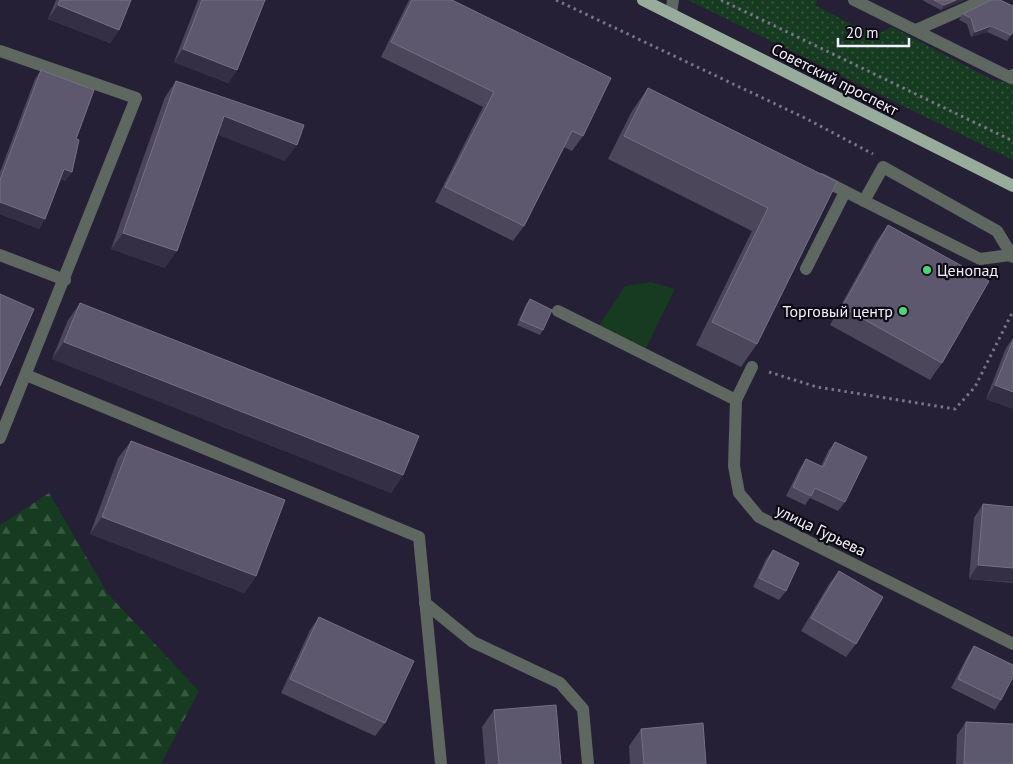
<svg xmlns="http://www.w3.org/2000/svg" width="1013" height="764" viewBox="0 0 1013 764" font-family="'PT Sans',sans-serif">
<defs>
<pattern id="grass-dots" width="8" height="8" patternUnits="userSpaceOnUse" patternTransform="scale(1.25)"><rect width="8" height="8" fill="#163b20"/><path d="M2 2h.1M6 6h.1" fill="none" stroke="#385841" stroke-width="1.8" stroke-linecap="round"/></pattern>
<pattern id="forest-firs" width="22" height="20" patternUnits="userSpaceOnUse" patternTransform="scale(1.25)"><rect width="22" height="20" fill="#163b20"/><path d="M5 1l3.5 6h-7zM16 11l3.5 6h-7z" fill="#385841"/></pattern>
</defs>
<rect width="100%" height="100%" fill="#252035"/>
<!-- grass -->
<polygon fill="url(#grass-dots)" points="688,0 817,0 815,5 874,36 892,27 993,80 1004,82 1013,80 1013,160"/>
<!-- forest -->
<polygon fill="url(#forest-firs)" points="49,493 108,594 199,691 161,764 0,764 0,525"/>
<!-- park -->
<polygon fill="#163b20" points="651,282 675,289 646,348 598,327 625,286"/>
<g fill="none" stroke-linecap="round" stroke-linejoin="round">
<!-- path -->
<g stroke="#787487" stroke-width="3" stroke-dasharray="2.5 4" stroke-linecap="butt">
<polyline points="556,0 805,118 873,154"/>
<polyline points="721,0 1013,141"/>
<polyline points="769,372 817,387 955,409 975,387 1013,311"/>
</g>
<!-- minor -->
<g stroke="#5e6860" stroke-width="12">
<polyline points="854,0 1011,78 1013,75"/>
<polyline points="671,14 673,0"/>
<polyline points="916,30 984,0"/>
<polyline points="0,51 136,98 0,438"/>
<polyline points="821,179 864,201"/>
<polyline points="0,255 65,280"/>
<polyline points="1010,255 980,259 864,201 883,167 997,231 1013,257"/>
<polyline points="806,269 845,192"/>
<polyline points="558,311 736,400"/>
<polyline points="752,367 736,400 734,466 739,493 759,517 1013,644"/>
<polyline points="26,375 419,537 441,764"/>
<polyline points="425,603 473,642 560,683 583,709 588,764"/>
</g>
<!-- major -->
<polyline stroke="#98ac9c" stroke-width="12" points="643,0 1013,186"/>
</g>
<!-- wall -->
<g fill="#4c465b">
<polygon points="56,0 131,0 119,30 110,43 48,19"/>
<polygon points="198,0 265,0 237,70 228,83 174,62"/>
<polygon points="409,0 452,0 583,136 572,151 564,147 524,226 513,241 435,202 483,107 381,57"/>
<polygon points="922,0 964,0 941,10"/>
<polygon points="963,14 1011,35 1007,41 987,32 971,37 967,24 959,20"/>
<polygon points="41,70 76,139 72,172 65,181 61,179 45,219 39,229 0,214 0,172 35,79"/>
<polygon points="176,81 285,161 218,134 165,268 111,249 165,97"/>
<polygon points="648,88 837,182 757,344 741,367 696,345 752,231 608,159 632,111"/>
<polygon points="888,225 942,363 930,380 830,325 876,242"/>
<polygon points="530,299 543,330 540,335 517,325 526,304"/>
<polygon points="80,303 403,475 391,493 52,359 68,320"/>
<polygon points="1013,338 1013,409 986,399 1006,348"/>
<polygon points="131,441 256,576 244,593 90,534 118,458"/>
<polygon points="835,442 845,502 838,511 810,498 805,505 786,496 800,468 806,459 821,466 828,451"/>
<polygon points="983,504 1013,507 1013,583 969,579 974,518"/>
<polygon points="773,550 786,591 779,600 753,587 766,559"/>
<polygon points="839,571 856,644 846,657 801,631 829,584"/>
<polygon points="319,617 385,723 375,736 281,693 310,630"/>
<polygon points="974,646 1001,700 995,710 951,688 968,655"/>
<polygon points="494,710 561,764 485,764 482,727"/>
<polygon points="966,722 1013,764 956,764 957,735"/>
<polygon points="641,729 706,764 630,764 629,746"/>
</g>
<!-- shaded-wall -->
<g fill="#352f45">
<polygon points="956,0 964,0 941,10 944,5"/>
<polygon points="58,5 119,30 110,43 48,19"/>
<polygon points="991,26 987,32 971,37 975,32"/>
<polygon points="183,49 237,70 228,83 174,62"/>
<polygon points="224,116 297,145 285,161 213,133"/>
<polygon points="64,169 72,172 65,181 58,178"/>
<polygon points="0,202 45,219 39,229 0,214"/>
<polygon points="123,233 177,251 165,268 111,249"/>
<polygon points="64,342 403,475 391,493 52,359"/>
<polygon points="995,385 1013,392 1013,409 986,399"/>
<polygon points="102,517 256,576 244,593 90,534"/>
<polygon points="978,565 1013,568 1013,582 969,579"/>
</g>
<!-- building -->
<g fill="#5d586d" stroke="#757084">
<polygon points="60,0 131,0 119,30 58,5"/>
<polygon points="202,0 265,0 237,70 183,49"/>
<polygon points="412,0 452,0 611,78 583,136 572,131 524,226 445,187 494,92 391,42"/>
<polygon points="934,0 956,0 944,5"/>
<polygon points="991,0 1000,0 1013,6 1013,32 1011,35 991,26 975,32 971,18 963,14"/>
<polygon points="41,70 94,90 76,139 79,140 72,172 64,169 45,219 0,202 0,180"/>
<polygon points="176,81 304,125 297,145 224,116 177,251 123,233"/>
<polygon points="648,88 837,182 757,344 712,322 768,208 624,136"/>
<polygon points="888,225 989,281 942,363 842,307"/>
<polygon points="0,294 34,309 0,386"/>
<polygon points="530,299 552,310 543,330 520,320"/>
<polygon points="80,303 419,436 403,475 64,342"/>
<polygon points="1013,340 1013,392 995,385"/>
<polygon points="131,441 285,500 256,576 102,517"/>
<polygon points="835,442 867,457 845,502 815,488 811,496 793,487 806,459 823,467"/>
<polygon points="983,504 1013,507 1013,568 978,565"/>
<polygon points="773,550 799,563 786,591 759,578"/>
<polygon points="839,571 883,597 856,644 811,618"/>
<polygon points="319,617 414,661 385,723 290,679"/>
<polygon points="974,646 1013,665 1013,677 1001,700 958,679"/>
<polygon points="556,705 561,764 499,764 494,710"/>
<polygon points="966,722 1013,724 1013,764 964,764"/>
<polygon points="703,723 706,764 644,764 641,729"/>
</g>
<!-- markers -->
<g fill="#4cd677" stroke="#0e0b15" stroke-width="2">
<circle cx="927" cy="270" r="5"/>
<circle cx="903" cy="311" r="5"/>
</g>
<g text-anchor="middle" stroke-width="4.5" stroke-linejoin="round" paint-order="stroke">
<!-- street labels -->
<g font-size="16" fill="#f2effe" stroke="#0e0b15">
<text transform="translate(835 79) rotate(27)" y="6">Советский проспект</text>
<text transform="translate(821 530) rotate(26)" y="6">улица Гурьева</text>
</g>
<!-- poi labels -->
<g font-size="16" fill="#f2effe" stroke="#0e0b15" text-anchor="start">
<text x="937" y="276">Ценопад</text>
<text x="893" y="317" text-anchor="end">Торговый центр</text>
</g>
</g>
<!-- scale -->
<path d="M838 38v8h71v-8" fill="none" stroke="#f2effe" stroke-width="2.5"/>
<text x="846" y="38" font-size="15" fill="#f2effe" stroke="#0e0b15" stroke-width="4" paint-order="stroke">20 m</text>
</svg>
